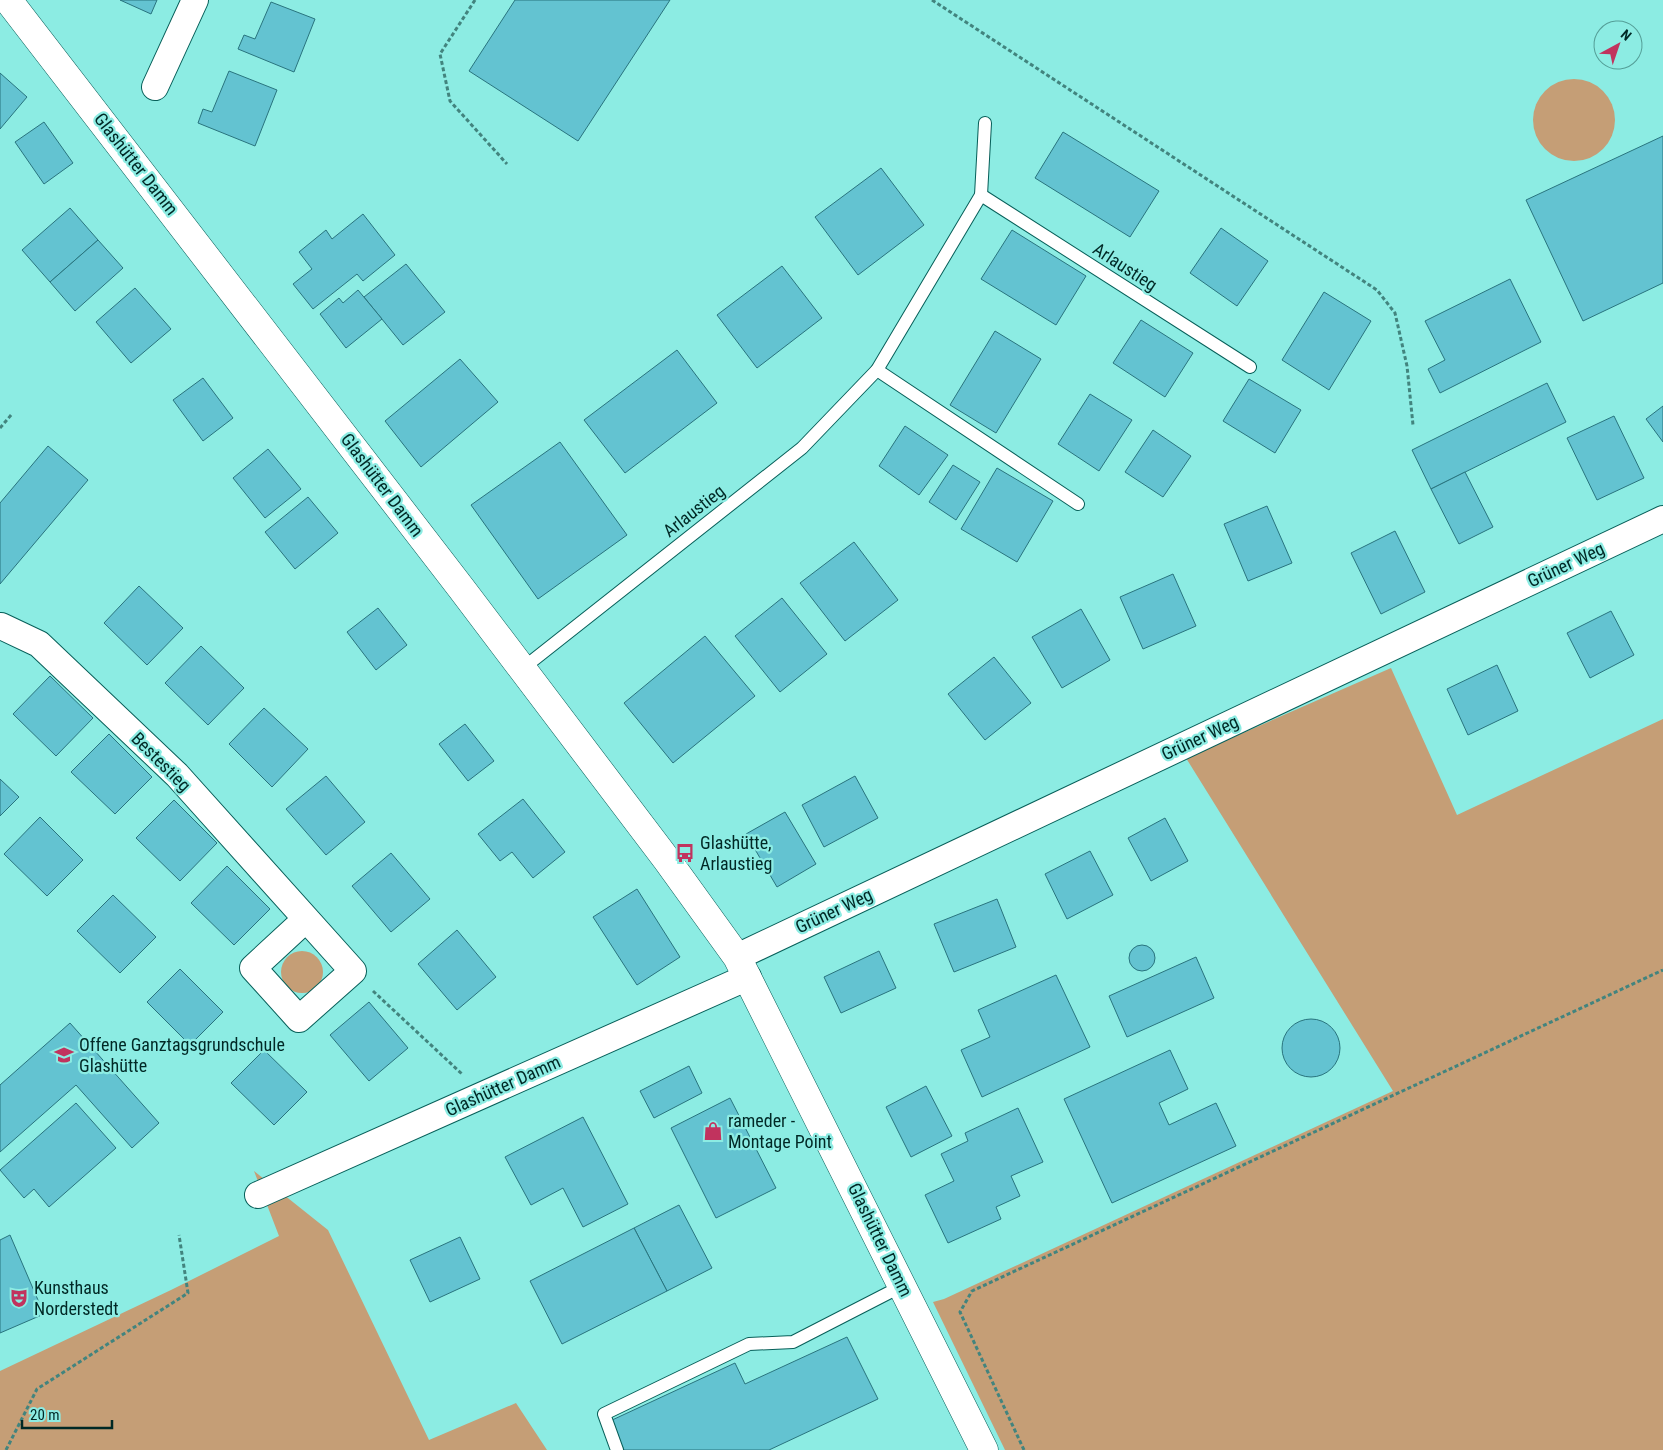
<svg xmlns="http://www.w3.org/2000/svg" width="1663" height="1450" viewBox="0 0 1663 1450" font-family="'Roboto Condensed',sans-serif">
<rect width="100%" height="100%" fill="#8cece3"/>
<!-- green -->
<g fill="#c59e76">
<circle cx="1574" cy="120" r="41"/>
<polygon points="1391,668 1457,815 1663,719 1663,1450 1005,1450 933,1302 944,1299 1393,1091 1186,758"/>
<circle cx="302" cy="972" r="21"/>
<polygon points="254,1171 328,1230 429,1440 516,1403 547,1450 0,1450 0,1371 171,1290 279,1236"/>
</g>
<!-- building -->
<g fill="#63c3d1" stroke="#29747e">
<polygon points="120,0 157,0 151,14"/>
<polygon points="515,0 670,0 578,141 469,71"/>
<polygon points="271,2 315,19 294,72 238,49 244,35 255,39"/>
<polygon points="229,71 277,90 255,146 198,123 203,109 212,112"/>
<polygon points="0,73 27,97 0,129"/>
<polygon points="44,122 73,163 44,184 15,142"/>
<polygon points="1063,132 1159,191 1130,237 1035,178"/>
<polygon points="1663,136 1663,283 1583,321 1526,200"/>
<polygon points="881,168 924,225 858,275 815,217"/>
<polygon points="70,208 98,240 50,282 22,250"/>
<polygon points="363,214 395,255 363,281 357,274 313,309 293,284 312,269 299,252 326,230 332,239"/>
<polygon points="1221,228 1268,261 1237,306 1190,273"/>
<polygon points="1012,230 1086,276 1056,325 981,279"/>
<polygon points="98,240 123,268 75,311 50,282"/>
<polygon points="406,264 445,312 403,345 364,297"/>
<polygon points="782,266 822,318 757,368 717,315"/>
<polygon points="1510,279 1541,342 1440,393 1428,369 1445,360 1425,321"/>
<polygon points="135,288 171,329 131,363 96,322"/>
<polygon points="358,290 382,319 346,348 320,314 339,298 343,303"/>
<polygon points="1324,292 1371,321 1329,390 1282,360"/>
<polygon points="1141,320 1193,353 1165,397 1113,363"/>
<polygon points="995,331 1041,359 996,433 950,405"/>
<polygon points="677,350 717,403 625,473 584,420"/>
<polygon points="460,359 498,402 421,467 385,421"/>
<polygon points="203,378 233,418 203,441 173,400"/>
<polygon points="1249,379 1301,410 1275,453 1223,421"/>
<polygon points="1547,383 1566,422 1431,489 1412,450"/>
<polygon points="1090,394 1132,420 1099,471 1058,444"/>
<polygon points="1663,406 1663,442 1646,419"/>
<polygon points="1614,416 1644,478 1597,500 1567,438"/>
<polygon points="905,426 948,455 919,495 879,466"/>
<polygon points="1153,430 1191,456 1163,497 1125,472"/>
<polygon points="560,442 627,535 538,599 471,505"/>
<polygon points="48,446 88,480 0,584 0,503"/>
<polygon points="268,449 301,489 265,518 233,478"/>
<polygon points="953,465 980,482 956,520 929,502"/>
<polygon points="997,468 1053,501 1017,562 961,529"/>
<polygon points="1465,472 1493,527 1459,544 1431,489"/>
<polygon points="308,497 338,533 295,569 265,532"/>
<polygon points="1267,506 1292,563 1248,581 1224,524"/>
<polygon points="1395,531 1425,592 1381,614 1351,553"/>
<polygon points="854,542 898,600 845,641 800,583"/>
<polygon points="1173,574 1196,626 1143,649 1120,597"/>
<polygon points="139,586 183,628 147,665 104,623"/>
<polygon points="782,598 827,654 780,692 735,636"/>
<polygon points="378,608 407,645 376,670 347,632"/>
<polygon points="1081,609 1110,660 1062,688 1032,637"/>
<polygon points="1611,611 1634,655 1590,678 1567,633"/>
<polygon points="705,636 755,696 673,763 624,703"/>
<polygon points="201,646 244,688 208,725 165,683"/>
<polygon points="994,657 1031,703 985,740 948,694"/>
<polygon points="1497,665 1518,711 1468,735 1447,689"/>
<polygon points="50,676 93,718 56,756 13,714"/>
<polygon points="264,708 308,749 272,787 229,744"/>
<polygon points="465,724 494,761 468,781 439,744"/>
<polygon points="109,734 152,777 115,814 71,772"/>
<polygon points="326,776 365,822 326,855 286,809"/>
<polygon points="855,776 878,818 824,847 802,805"/>
<polygon points="0,779 19,797 0,816"/>
<polygon points="523,799 565,852 533,878 512,852 500,861 478,834"/>
<polygon points="174,800 217,843 180,881 136,838"/>
<polygon points="785,812 816,864 777,887 746,834"/>
<polygon points="40,817 83,860 47,896 4,854"/>
<polygon points="1165,818 1188,861 1151,881 1128,838"/>
<polygon points="1090,851 1113,895 1067,919 1045,874"/>
<polygon points="391,853 430,899 391,932 352,886"/>
<polygon points="227,866 270,909 234,945 191,903"/>
<polygon points="637,889 680,957 637,985 593,917"/>
<polygon points="113,895 156,937 120,973 77,931"/>
<polygon points="997,899 1016,947 954,972 934,924"/>
<polygon points="457,930 496,977 457,1010 418,964"/>
<circle cx="1142" cy="958" r="13"/>
<polygon points="879,951 896,988 841,1013 824,977"/>
<polygon points="1196,957 1214,998 1127,1037 1109,996"/>
<polygon points="180,969 223,1012 190,1045 147,1002"/>
<polygon points="1056,975 1090,1047 982,1097 961,1050 990,1037 978,1010"/>
<polygon points="369,1002 408,1048 369,1081 330,1035"/>
<circle cx="1311" cy="1048" r="29"/>
<polygon points="70,1023 159,1123 132,1148 76,1085 0,1152 0,1085"/>
<polygon points="264,1050 307,1092 274,1125 231,1083"/>
<polygon points="1170,1050 1188,1089 1159,1103 1169,1125 1216,1103 1236,1146 1112,1203 1064,1099"/>
<polygon points="689,1066 702,1093 654,1118 640,1091"/>
<polygon points="926,1086 952,1136 911,1157 886,1107"/>
<polygon points="730,1098 776,1188 716,1218 671,1128"/>
<polygon points="76,1103 116,1148 49,1207 34,1189 24,1198 0,1170"/>
<polygon points="1018,1108 1043,1162 1011,1176 1020,1196 996,1207 1001,1219 948,1243 925,1195 954,1181 941,1154 968,1141 965,1133"/>
<polygon points="583,1117 628,1204 583,1227 563,1188 531,1205 505,1157"/>
<polygon points="679,1205 712,1268 667,1291 634,1228"/>
<polygon points="634,1228 667,1291 562,1344 530,1281"/>
<polygon points="10,1235 44,1314 0,1333 0,1240"/>
<polygon points="460,1237 480,1279 430,1302 410,1260"/>
<polygon points="847,1337 878,1399 769,1450 624,1450 610,1421 735,1363 745,1384"/>
</g>
<g fill="none" stroke-linecap="round" stroke-linejoin="round">
<!-- service casing -->
<g stroke="#075f59" stroke-width="14">
<g id="service">
<polyline points="981,195 1250,367"/>
<polyline points="877,370 1078,504"/>
<polyline points="522,669 802,448 877,370 981,195 985,123"/>
<polyline points="617,1450 604,1414 749,1344 793,1342 902,1286"/>
</g>
</g>
<!-- minor casing -->
<g stroke="#075f59" stroke-width="28">
<g id="minor">
<polyline points="155,87 195,0"/>
<polyline points="0,627 1,626 39,644 177,775 353,971 299,1019 253,968 306,919"/>
<polyline points="737,957 1663,519"/>
<polyline points="258,1195 748,977"/>
</g>
</g>
<!-- tertiary casing -->
<g stroke="#075f59" stroke-width="29">
<polyline id="tertiary" points="8,0 461,588 667,860 737,957 984,1450"/>
</g>
<!-- path -->
<g stroke="#42847e" stroke-width="3" stroke-dasharray="4 2.5" stroke-linecap="butt">
<polyline points="475,0 440,54 450,101 507,164"/>
<polyline points="932,0 1377,290 1395,313 1407,366 1413,425"/>
<polyline points="0,428 12,414"/>
<polyline points="373,991 462,1074"/>
<polyline points="6,1450 37,1389 188,1293 179,1235"/>
<polyline points="1024,1450 960,1312 972,1291 1663,970"/>
</g>
<!-- service -->
<use href="#service" stroke="#fff" stroke-width="12"/>
<!-- minor -->
<use href="#minor" stroke="#fff" stroke-width="26"/>
<!-- tertiary -->
<use href="#tertiary" stroke="#fff" stroke-width="28"/>
</g>
<!-- icons -->
<defs>
<g id="bus-bare" transform="scale(1.5)"><path d="M-5-6H5V4H4V6H2V4H-2V6H-4V4H-5ZM-3.5-4V0h7V-4ZM-3.5 1.2v1.5H-2V1.2ZM2 1.2v1.5H3.5V1.2Z" fill="#c1335e" stroke="#8cece3" stroke-width="2.5" paint-order="stroke"/></g>
<g id="school-bare" transform="scale(1.5)"><path d="M0-5L7-2L0 1L-7-2ZM-4 1L0 2.5L4 1V4Q0 6-4 4Z" fill="#c1335e" stroke="#8cece3" stroke-width="2.5" paint-order="stroke"/></g>
<g id="shop-bare" transform="scale(1.5)"><path d="M-5-2.5h2.3a2.7 3.5 0 0 1 5.4 0H5L5.5 6h-11ZM-1.5-2.5h3a1.5 2.3 0 0 0-3 0Z" fill="#c1335e" stroke="#8cece3" stroke-width="2.5" paint-order="stroke"/></g>
<g id="theatre-bare" transform="scale(1.5)"><path d="M-5-5.5Q0-4 5-5.5V0Q5 5 0 6Q-5 5-5 0ZM-3.3-2.5H-1v1.5H-3.3ZM1-2.5H3.3v1.5H1ZM-2.8 1Q0 5.5 2.8 1Z" fill="#c1335e" stroke="#8cece3" stroke-width="2.5" paint-order="stroke"/></g>
</defs>
<g fill-rule="evenodd">
<use href="#bus-bare" x="685" y="853"/>
<use href="#school-bare" x="64" y="1055"/>
<use href="#shop-bare" x="713" y="1131"/>
<use href="#theatre-bare" x="19" y="1298"/>
</g>
<g text-anchor="middle" stroke-width="4.5" stroke-linejoin="round" paint-order="stroke">
<!-- street labels -->
<g font-size="18" fill="#002825" stroke="#8cece3">
<text transform="translate(136 164) rotate(52)" y="6">Glashütter Damm</text>
<text transform="translate(1125 267) rotate(33)" y="6">Arlaustieg</text>
<text transform="translate(382 485) rotate(53)" y="6">Glashütter Damm</text>
<text transform="translate(694 511) rotate(-38)" y="6">Arlaustieg</text>
<text transform="translate(1566 565) rotate(-25)" y="6">Grüner Weg</text>
<text transform="translate(1200 738) rotate(-25)" y="6">Grüner Weg</text>
<text transform="translate(161 762) rotate(45)" y="6">Bestestieg</text>
<text transform="translate(834 911) rotate(-25)" y="6">Grüner Weg</text>
<text transform="translate(503 1086) rotate(-24)" y="6">Glashütter Damm</text>
<text transform="translate(880 1240) rotate(64)" y="6">Glashütter Damm</text>
</g>
<!-- poi labels -->
<g font-size="18" fill="#002825" stroke="#8cece3" text-anchor="start">
<text x="700" y="849">Glashütte,<tspan x="700" dy="21">Arlaustieg</tspan></text>
<text x="79" y="1051">Offene Ganztagsgrundschule<tspan x="79" dy="21">Glashütte</tspan></text>
<text x="728" y="1127">rameder -<tspan x="728" dy="21">Montage Point</tspan></text>
<text x="34" y="1294">Kunsthaus<tspan x="34" dy="21">Norderstedt</tspan></text>
</g>
</g>
<!-- north arrow -->
<g transform="translate(1618 45) rotate(40)"><circle r="24" fill="#8cece3" stroke="#549e97"/>
<path d="M0-4L9 19L0 12L-9 19Z" fill="#c1335e"/>
<text y="-8" font-size="14" font-weight="bold" text-anchor="middle" fill="#002825">N</text>
</g>
<!-- scale -->
<path d="M22 1420v8h90v-8" fill="none" stroke="#002825" stroke-width="2.5"/>
<text x="30" y="1420" font-size="15" fill="#002825" stroke="#8cece3" stroke-width="4" paint-order="stroke">20 m</text>
</svg>
